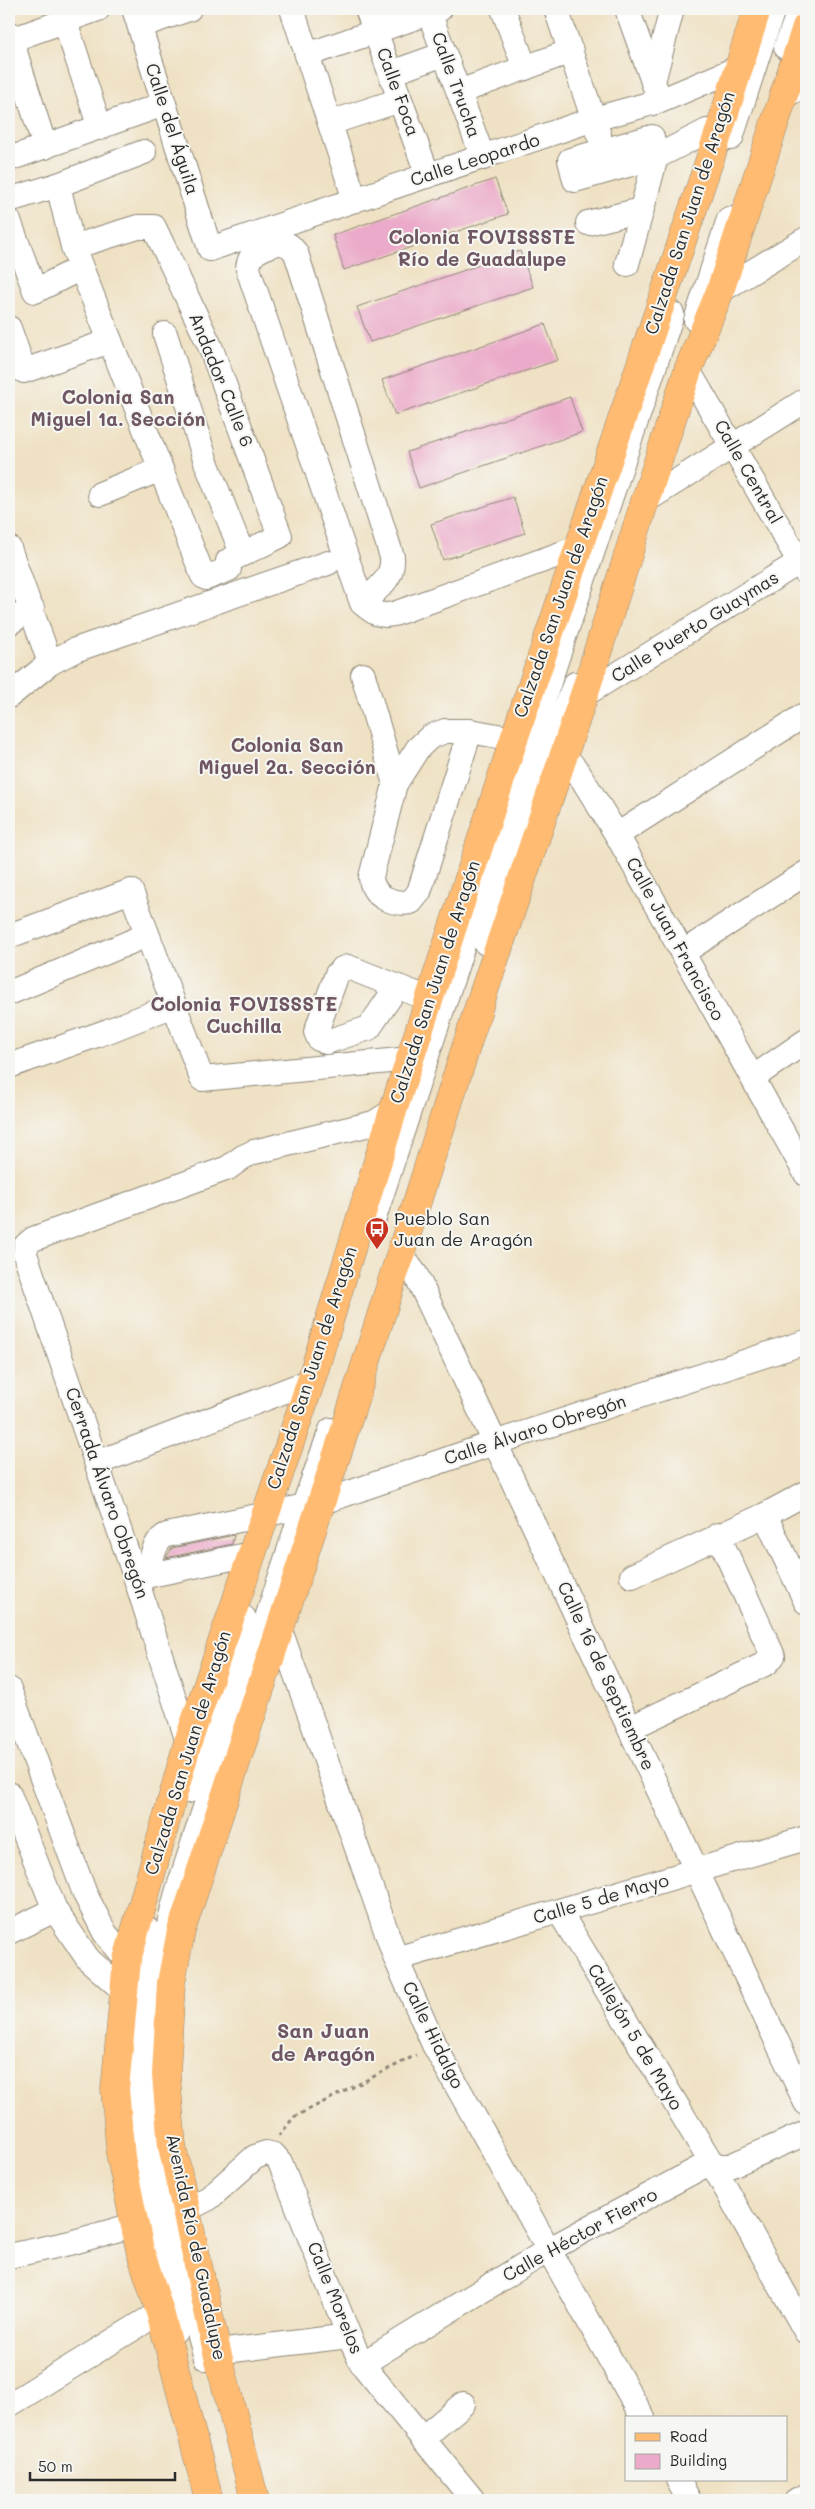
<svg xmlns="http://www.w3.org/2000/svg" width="815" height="2509" viewBox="0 0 815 2509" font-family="Mali,sans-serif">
<rect width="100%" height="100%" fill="#f6f6f2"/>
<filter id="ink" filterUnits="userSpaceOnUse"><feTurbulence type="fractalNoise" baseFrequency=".02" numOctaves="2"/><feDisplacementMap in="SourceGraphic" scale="10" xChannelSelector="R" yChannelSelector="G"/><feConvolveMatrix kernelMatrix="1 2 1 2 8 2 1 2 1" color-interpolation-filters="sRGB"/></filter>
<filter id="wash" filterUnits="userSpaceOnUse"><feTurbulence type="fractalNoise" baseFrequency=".0096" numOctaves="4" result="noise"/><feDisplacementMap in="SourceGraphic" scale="20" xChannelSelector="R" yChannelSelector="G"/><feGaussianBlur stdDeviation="1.12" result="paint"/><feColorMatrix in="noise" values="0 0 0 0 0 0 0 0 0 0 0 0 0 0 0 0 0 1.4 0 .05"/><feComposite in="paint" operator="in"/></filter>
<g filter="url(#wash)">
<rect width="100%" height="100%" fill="#efe1c3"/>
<g id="blocks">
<!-- building -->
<g fill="#ebaac9">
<polygon points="495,179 508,214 344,270 333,235"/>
<polygon points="520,251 533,287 370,342 357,307"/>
<polygon points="545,324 558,360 395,415 382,380"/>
<polygon points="570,397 582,432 419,488 407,452"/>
<polygon points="513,497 525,533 443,560 431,524"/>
<polygon points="234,1535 232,1544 166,1558 172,1548"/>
</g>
</g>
</g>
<g filter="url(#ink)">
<use href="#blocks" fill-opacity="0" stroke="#8d8677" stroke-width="1"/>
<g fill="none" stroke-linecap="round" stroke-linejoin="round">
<!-- minor casing -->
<g stroke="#8d8677" stroke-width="26">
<g id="minor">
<polyline points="61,9 100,128"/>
<polyline points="134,9 210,249 594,119 660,101 738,68"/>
<polyline points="292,9 355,200"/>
<polyline points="367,9 428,176"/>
<polyline points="503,9 525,68"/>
<polyline points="556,9 599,135"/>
<polyline points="627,9 660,101"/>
<polyline points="429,12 483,158"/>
<polyline points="140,26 189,9"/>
<polyline points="9,33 45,147"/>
<polyline points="11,40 98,9"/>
<polyline points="786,47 800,9"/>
<polyline points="307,55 440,9"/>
<polyline points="391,73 444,54"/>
<polyline points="653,82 672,9"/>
<polyline points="459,92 571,51"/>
<polyline points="782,98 806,83"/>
<polyline points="330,123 400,100"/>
<polyline points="731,138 773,9"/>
<polyline points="9,159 164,104"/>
<polyline points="58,185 73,247 203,576 206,578 229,569 228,561 280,536 210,346 154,227 138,227 73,247"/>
<polyline points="9,200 58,185 144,152"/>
<polyline points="9,221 35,291 81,268"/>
<polyline points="588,223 641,210"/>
<polyline points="627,264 656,157 652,137 570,160 575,180 656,157 707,131 719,132"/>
<polyline points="720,291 806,239"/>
<polyline points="696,320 729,219"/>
<polyline points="9,328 24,371 110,341"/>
<polyline points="165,334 206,462 242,553"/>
<polyline points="688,370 806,573"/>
<polyline points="100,494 161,469"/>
<polyline points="645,501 806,400"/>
<polyline points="9,548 50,663"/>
<path d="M 362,603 C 377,589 394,579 392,557 L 296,253 L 290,246 L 280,242 C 264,248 249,250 248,269 L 362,603 C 374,613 379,617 394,614 L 577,548"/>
<polyline points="9,623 32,608"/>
<polyline points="363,675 395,784"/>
<polyline points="584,695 806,558"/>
<polyline points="9,696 50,663 75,650 328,563"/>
<path d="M 470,731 L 419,892 L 411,902 C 393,905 372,897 371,877 L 395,784 L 418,748 L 430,737 L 445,731 L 470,731 L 514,739 L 564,755 L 578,772 L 617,835 L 806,1174"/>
<polyline points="617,835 806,714"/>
<polyline points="9,936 131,891 202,1079 410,1059"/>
<polyline points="486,943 548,750 575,684"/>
<polyline points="682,953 806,873"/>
<polyline points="396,988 369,1028 326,1042 319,1039 316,1032 337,974 342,969 348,967 429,999"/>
<polyline points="9,993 147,935"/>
<polyline points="9,1066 108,1031 174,1005"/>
<polyline points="754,1077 806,1041"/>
<polyline points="374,1218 544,697 672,314"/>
<polyline points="400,1253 416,1275 806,2103"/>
<polyline points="97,1463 311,1381"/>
<polyline points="765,1515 806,1602"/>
<path d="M 251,1554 L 146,1576 C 151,1563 153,1540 167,1535 L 320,1503 L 497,1442 L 806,1342"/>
<polyline points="632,1576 765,1515 806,1493"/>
<polyline points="279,1627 396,1959 434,2045 643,2418"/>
<polyline points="9,1689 85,1894 105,1933 127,1960"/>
<polyline points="630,1728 767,1663 773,1656 718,1535"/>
<polyline points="188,1742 137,1582 25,1254 26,1245 33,1239 228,1168 243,1157 254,1152 374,1123 393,1111"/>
<polyline points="188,1791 244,1618"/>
<polyline points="9,1794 55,1910 88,1959 124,1991"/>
<polyline points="559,1911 711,2162 806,2332"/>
<polyline points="146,1928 131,2040 136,2137 151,2220 178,2329"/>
<polyline points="9,1932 55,1910"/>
<polyline points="396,1959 806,1838"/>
<polyline points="9,2256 70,2243 186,2210 209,2198 255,2157 266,2153 274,2155 280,2162 349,2336 362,2364 473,2500"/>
<polyline points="217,2352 349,2336"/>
<path d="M 206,2358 C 190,2300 173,2241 162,2182 C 160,2167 156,2152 154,2137 C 148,2055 155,1972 177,1893 L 303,1508 L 331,1430"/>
<polyline points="362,2364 550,2249 711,2162 719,2166 730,2166 806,2133"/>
<polyline points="9,2405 160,2312"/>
<polyline points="423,2438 463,2404"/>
<polyline points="678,2480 689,2500"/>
<polyline points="797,2500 806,2496"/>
</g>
</g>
<!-- major casing -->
<g stroke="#8d8677" stroke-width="29">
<g id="major">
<polyline points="209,2500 160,2312 140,2250 121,2158 115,2089 127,1960 188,1742 311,1381 393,1111 514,739 719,132 757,9"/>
<polyline points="255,2500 217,2352 172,2146 166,2075 171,1983 181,1931 340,1445 480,1003 584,695 645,501 688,370 720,291 806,27"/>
</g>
</g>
<!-- path -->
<polyline stroke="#8d8677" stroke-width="3" stroke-dasharray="4 4" stroke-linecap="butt" points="279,2136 294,2117 416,2055"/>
<!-- minor -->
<use href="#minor" stroke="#fff" stroke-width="24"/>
<!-- major -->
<use href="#major" stroke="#ffbb71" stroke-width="28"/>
</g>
</g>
<!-- icons -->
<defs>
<g id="bus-pin" transform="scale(1.25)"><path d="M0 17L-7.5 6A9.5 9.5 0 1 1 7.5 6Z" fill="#c8321e" stroke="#f6f6f2"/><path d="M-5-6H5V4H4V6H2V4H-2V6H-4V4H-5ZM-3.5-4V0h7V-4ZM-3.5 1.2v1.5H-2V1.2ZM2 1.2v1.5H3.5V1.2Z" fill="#fff"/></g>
</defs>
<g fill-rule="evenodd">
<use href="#bus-pin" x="377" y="1229"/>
</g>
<g text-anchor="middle" stroke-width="4" stroke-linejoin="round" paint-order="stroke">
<!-- street labels -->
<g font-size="18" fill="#2b2b2b" stroke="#f6f6f2">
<text transform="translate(456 85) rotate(70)" y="6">Calle Trucha</text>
<text transform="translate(398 92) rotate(70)" y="6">Calle Foca</text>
<text transform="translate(172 129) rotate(72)" y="6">Calle del Águila</text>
<text transform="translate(475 160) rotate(-18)" y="6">Calle Leopardo</text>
<text transform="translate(690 213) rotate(-72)" y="6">Calzada San Juan de Aragón</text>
<text transform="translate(221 380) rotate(68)" y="6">Andador Calle 6</text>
<text transform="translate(748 472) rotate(60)" y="6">Calle Central</text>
<text transform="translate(561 597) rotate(-71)" y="6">Calzada San Juan de Aragón</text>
<text transform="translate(695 627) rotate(-32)" y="6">Calle Puerto Guaymas</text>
<text transform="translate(675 939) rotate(61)" y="6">Calle Juan Francisco</text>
<text transform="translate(435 982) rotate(-72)" y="6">Calzada San Juan de Aragón</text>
<text transform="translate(312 1368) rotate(-72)" y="6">Calzada San Juan de Aragón</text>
<text transform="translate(535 1430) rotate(-18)" y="6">Calle Álvaro Obregón</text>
<text transform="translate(107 1493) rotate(71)" y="6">Cerrada Álvaro Obregón</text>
<text transform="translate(606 1676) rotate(65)" y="6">Calle 16 de Septiembre</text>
<text transform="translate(188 1753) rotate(-73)" y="6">Calzada San Juan de Aragón</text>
<text transform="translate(601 1899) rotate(-16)" y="6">Calle 5 de Mayo</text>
<text transform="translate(433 2035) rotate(64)" y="6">Calle Hidalgo</text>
<text transform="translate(635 2037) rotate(59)" y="6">Callejón 5 de Mayo</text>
<text transform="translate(580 2235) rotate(-29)" y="6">Calle Héctor Fierro</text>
<text transform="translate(196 2247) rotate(78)" y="6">Avenida Río de Guadalupe</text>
<text transform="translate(335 2298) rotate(68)" y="6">Calle Morelos</text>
</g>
<!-- poi labels -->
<g font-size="18" fill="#2b2b2b" stroke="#f6f6f2" text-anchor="start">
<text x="394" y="1225">Pueblo San<tspan x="394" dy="21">Juan de Aragón</tspan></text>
</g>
<!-- neighbourhood labels -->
<g font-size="19" font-weight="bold" fill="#6e5762" stroke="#f6f6f2">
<text x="482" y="244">Colonia FOVISSSTE<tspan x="482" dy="22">Río de Guadalupe</tspan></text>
<text x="118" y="404">Colonia San<tspan x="118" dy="22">Miguel 1a. Sección</tspan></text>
<text x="287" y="752">Colonia San<tspan x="287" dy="22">Miguel 2a. Sección</tspan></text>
<text x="244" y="1011">Colonia FOVISSSTE<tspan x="244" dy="22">Cuchilla</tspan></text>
</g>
<!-- quarter labels -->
<g font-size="20" font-weight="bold" fill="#6e5762" stroke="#f6f6f2">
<text x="323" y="2038">San Juan<tspan x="323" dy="23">de Aragón</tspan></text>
</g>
</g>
<!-- margin -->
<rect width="815" height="2509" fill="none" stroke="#f6f6f2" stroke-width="30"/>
<!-- legend -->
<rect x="625" y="2416" width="162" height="65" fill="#f6f6f2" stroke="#a5a5a2"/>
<rect x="635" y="2433" width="25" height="8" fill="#ffbb71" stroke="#a5a5a2"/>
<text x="670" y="2442" font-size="15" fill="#2b2b2b">Road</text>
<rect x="635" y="2454" width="25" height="15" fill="#ebaac9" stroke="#a5a5a2"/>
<text x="670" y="2466" font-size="15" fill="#2b2b2b">Building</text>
<!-- scale -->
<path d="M30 2472v8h145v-8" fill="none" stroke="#2b2b2b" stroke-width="2.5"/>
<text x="38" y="2472" font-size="15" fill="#2b2b2b" stroke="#f6f6f2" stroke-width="4" paint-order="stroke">50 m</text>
</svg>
